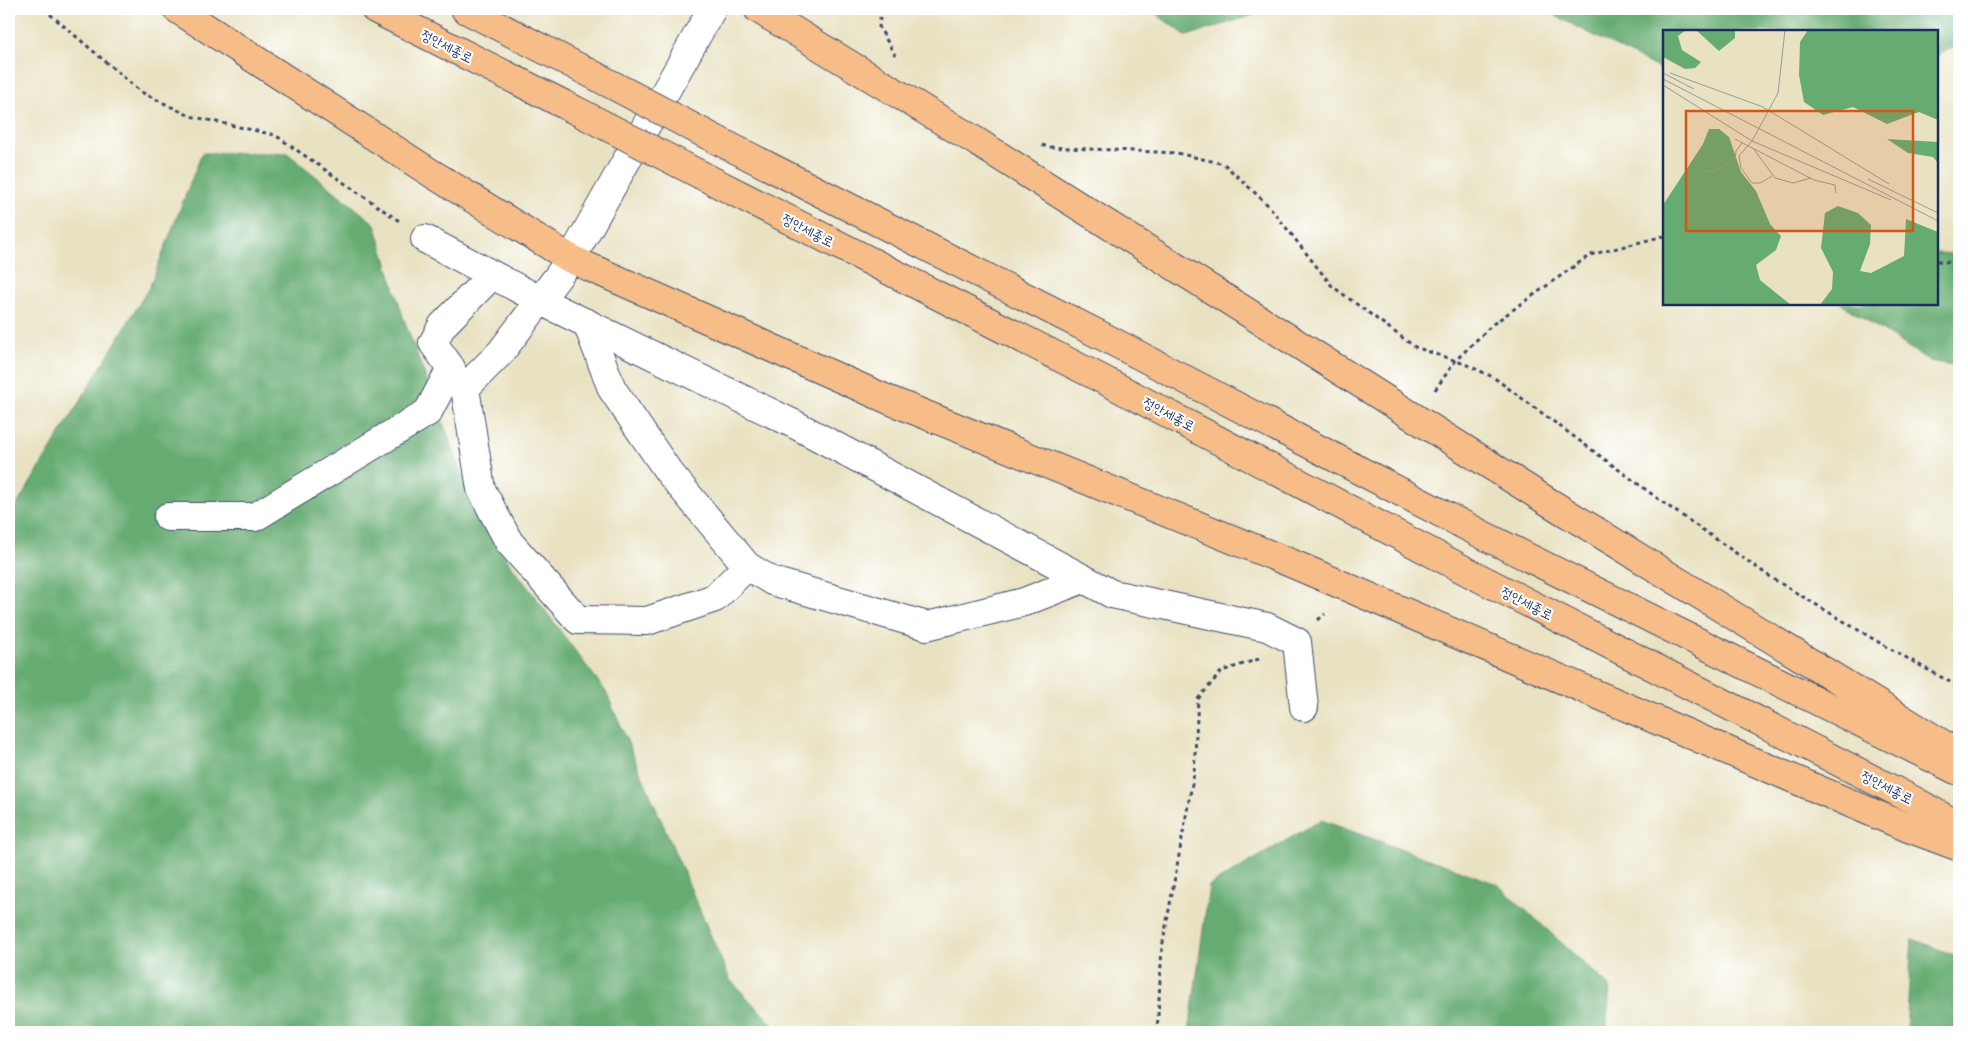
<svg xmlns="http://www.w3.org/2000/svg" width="1968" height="1041" viewBox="0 0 1968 1041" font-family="'Patrick Hand','Poor Story',sans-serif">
<rect width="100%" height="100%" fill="#fff"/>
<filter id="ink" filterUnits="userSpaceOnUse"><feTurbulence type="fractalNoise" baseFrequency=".02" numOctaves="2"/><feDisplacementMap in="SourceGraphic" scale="10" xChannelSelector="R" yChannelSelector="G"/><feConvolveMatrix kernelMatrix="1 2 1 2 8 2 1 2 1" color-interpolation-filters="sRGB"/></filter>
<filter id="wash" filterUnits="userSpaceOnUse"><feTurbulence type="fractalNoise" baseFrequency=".0096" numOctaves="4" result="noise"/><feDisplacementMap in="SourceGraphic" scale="20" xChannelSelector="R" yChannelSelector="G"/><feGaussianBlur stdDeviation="1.12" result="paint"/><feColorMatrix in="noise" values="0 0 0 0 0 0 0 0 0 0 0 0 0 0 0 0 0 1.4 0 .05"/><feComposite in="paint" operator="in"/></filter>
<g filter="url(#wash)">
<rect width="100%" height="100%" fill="#e9e2c2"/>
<!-- forest -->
<g fill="#66ac72" stroke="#406e68">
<polygon points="1149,9 1272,9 1187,36"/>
<polygon points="1542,9 1959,9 1959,44 1937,56 1937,31 1664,31 1664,71"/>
<polygon points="202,153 287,153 375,224 404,320 482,526 606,692 730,980 780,1032 9,1032 9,518 150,286"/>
<polygon points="1937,253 1959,254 1959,366 1930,361 1841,304 1937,304"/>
<polygon points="1321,820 1497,884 1610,987 1606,1032 1189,1032 1209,886"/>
<polygon points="1912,939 1959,957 1959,1032 1906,1032"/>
</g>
</g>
<g filter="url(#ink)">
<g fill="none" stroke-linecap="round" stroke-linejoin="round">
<!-- minor casing -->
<g stroke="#3a4a6d" stroke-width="30">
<g id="minor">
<polyline points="712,9 571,259 501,352 465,388 481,489 509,542 578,620 647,621 715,598 747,566"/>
<polyline points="425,239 553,307 794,424 1112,594 1267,627 1297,642 1304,707"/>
<polyline points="587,323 612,389 668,471 747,566 772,581 927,626 1024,602 1083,579"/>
<polyline points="168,517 255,517 428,412 451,368 433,343 442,326 492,275"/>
</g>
</g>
<!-- highway casing -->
<g stroke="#3a4a6d" stroke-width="30">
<g id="highway">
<polyline points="177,9 431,173 571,259 889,400 1293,564 1908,828 1959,847"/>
<polyline points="375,9 571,108"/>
<polyline points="465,9 584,70"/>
<polyline points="758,9 974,140 1547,501 1959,754"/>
<polyline points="715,139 1108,339 1485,536 1956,770"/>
<polyline points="703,176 1098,377 1472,574 1913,800 1959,826"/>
</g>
</g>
<!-- path -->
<g stroke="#3a4a6d" stroke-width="3" stroke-dasharray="4 4" stroke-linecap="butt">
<polyline points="44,9 141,92 190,116 275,135 402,223"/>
<polyline points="881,9 879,27 895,55"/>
<polyline points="1042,145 1048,147 1177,153 1224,164 1269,206 1332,286 1415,347 1465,364 1493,377 1668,506 1775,580 1880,643 1959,687"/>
<polyline points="1937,261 1959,263"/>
<polyline points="1435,390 1456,360 1493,324 1590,255 1664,236"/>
<polyline points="1318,620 1325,614"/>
<polyline points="1157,1032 1162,948 1194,773 1198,699 1222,671 1262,658"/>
</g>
<!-- minor -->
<use href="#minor" stroke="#fff" stroke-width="28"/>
<!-- highway -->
<use href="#highway" stroke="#f7bd88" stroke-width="28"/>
<!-- highway-bridge casing -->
<g stroke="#3a4a6d" stroke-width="30" stroke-linecap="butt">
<g id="highway-bridge">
<polyline points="584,70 715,139"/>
<polyline points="571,108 703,176"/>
</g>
</g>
<!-- highway-bridge -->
<use href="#highway-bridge" stroke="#f7bd88" stroke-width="28"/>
</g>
</g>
<g text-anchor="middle" stroke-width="4" stroke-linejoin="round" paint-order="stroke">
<!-- street labels -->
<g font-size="14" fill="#1b2f5e" stroke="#fff">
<text transform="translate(447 46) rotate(27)" y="5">정안세종로</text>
<text transform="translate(808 230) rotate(27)" y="5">정안세종로</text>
<text transform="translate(1169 414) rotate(28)" y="5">정안세종로</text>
<text transform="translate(1527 603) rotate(27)" y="5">정안세종로</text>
<text transform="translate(1887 787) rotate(27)" y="5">정안세종로</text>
</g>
</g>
<!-- overview -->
<g transform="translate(1663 30)">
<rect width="275" height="275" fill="#e9e2c2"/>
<path d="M 0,0 L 23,0 L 15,6 L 19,20 L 38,32 L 32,38 L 22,39 L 0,27 ZM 33,0 L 72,0 L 72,8 L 56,21 ZM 145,0 L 275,0 L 275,90 L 256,82 L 224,94 L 190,77 L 160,85 L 141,72 L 136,45 L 137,12 ZM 46,99 L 56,99 L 66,107 L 78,142 L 93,161 L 107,194 L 118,206 L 113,220 L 93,235 L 97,250 L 128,275 L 0,275 L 0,175 L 40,114 ZM 224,109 L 275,112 L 275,133 L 270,127 L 245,123 ZM 175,176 L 195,183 L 208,195 L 207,214 L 197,241 L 208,243 L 241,226 L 243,189 L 275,202 L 275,275 L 157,275 L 169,259 L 170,242 L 158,218 L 162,183 Z" fill="#66ac72"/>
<path fill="none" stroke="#979a9a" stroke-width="1" d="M 0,43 L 31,59M 7,43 L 100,77 L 226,154M 0,49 L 275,191M 0,55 L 89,111 L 228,170M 72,109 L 151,150 L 172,155 L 173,163M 90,118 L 112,148 L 130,153 L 148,148M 42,141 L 52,141 L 72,129 L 73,121 L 79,113M 109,146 L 97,153 L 89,153 L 78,138 L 76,126 L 89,111 L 115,63 L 122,0M 205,149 L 275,183"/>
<path fill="#d45514" fill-opacity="0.15" stroke="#d45514" stroke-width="2.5" d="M 23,81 L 250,81 L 250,201 L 23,201 Z"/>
<rect width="275" height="275" fill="none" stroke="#1b2f5e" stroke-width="2.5"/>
</g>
<!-- margin -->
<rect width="1968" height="1041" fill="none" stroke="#fff" stroke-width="30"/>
</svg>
